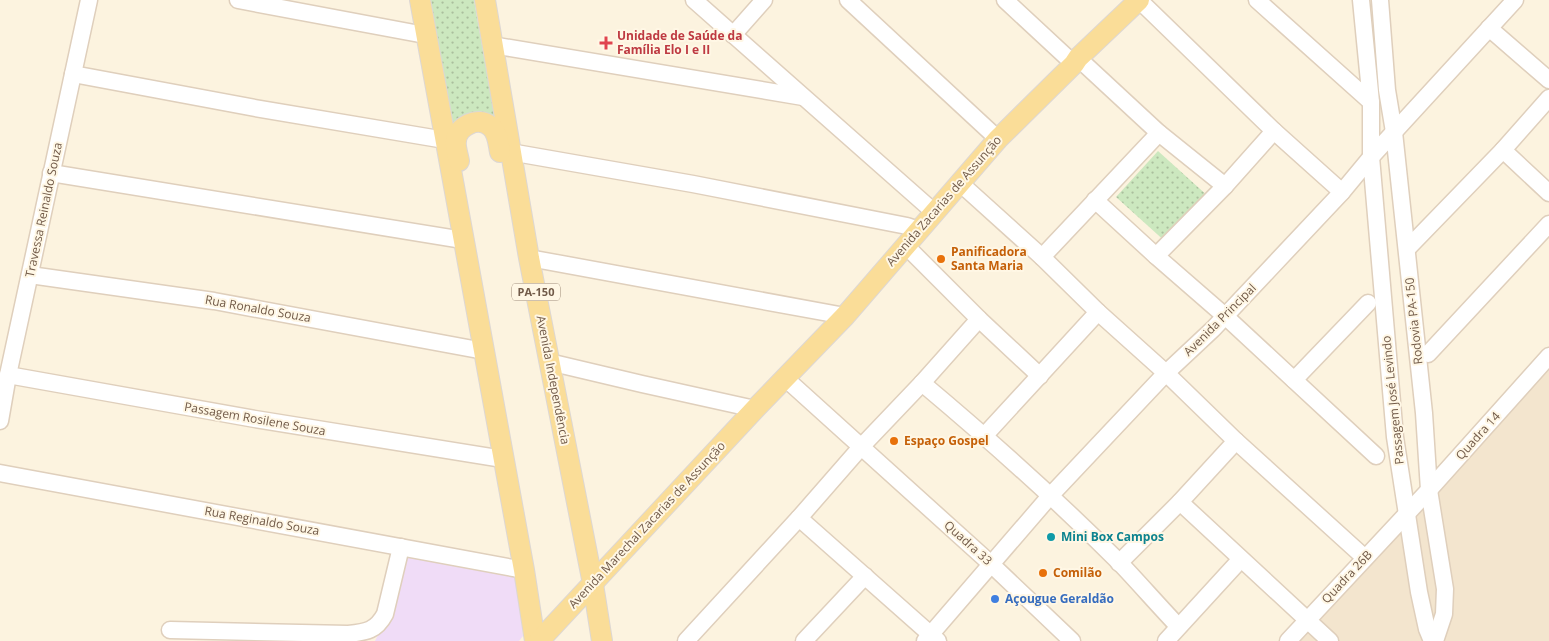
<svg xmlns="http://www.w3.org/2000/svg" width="1549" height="641" viewBox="0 0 1549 641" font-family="'Open Sans',sans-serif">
<defs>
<pattern id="green-dots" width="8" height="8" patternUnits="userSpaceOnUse" patternTransform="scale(1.25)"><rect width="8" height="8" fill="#cce8bf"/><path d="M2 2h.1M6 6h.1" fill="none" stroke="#aabf9d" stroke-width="1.8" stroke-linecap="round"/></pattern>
</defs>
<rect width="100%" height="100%" fill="#fcf3df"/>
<!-- residential -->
<polygon fill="#f3e5ce" points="1549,348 1549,641 1290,641 1410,501"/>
<!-- education -->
<polygon fill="#f0dcf7" points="405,556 516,576 523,636 519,641 375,641 395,600"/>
<!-- green -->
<g fill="url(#green-dots)">
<polygon points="426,0 474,0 495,119 461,119 448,126"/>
<polygon points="1158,151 1210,198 1168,244 1116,197"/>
</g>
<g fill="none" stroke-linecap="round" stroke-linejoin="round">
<!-- minor casing -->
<g stroke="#dfcfbc" stroke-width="19">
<g id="minor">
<polyline points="238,0 425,35"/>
<polyline points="694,0 934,212"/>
<polyline points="848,0 998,139"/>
<polyline points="1005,0 1074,64"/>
<polyline points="1139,0 1274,131 1342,192"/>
<polyline points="1257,0 1371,102"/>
<polyline points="1361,0 1371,102 1371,157 1395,437 1419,592 1427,629 1432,641"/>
<polyline points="1380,0 1387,90 1394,132 1424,413 1429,490 1445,589 1444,614 1435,641"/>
<polyline points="1489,28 1549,80"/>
<polyline points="733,35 764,0"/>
<polyline points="492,45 803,97"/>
<polyline points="1078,58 1159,133 1225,186"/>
<polyline points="73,74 255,108 445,140"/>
<polyline points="1503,150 1549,193"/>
<polyline points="510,152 693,184 907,226 919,230"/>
<polyline points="51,173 463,240"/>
<polyline points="960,183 1042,257 1098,312 1166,373 1236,441 1365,558"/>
<polyline points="1095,200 1156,256 1225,316 1376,456"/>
<polyline points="905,245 979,319 1040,376"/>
<polyline points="1407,249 1503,150 1549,98"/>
<polyline points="1156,256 1225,186 1274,131"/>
<polyline points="1042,257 1159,133"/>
<polyline points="529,258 845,316"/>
<polyline points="30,275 214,301 484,351"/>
<polyline points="1428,354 1549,224"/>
<polyline points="549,362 642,384 755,409"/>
<polyline points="8,375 255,419 503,459"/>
<polyline points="785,378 991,564 1072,641"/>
<polyline points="1294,380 1368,303"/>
<path d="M 922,383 C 990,440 1056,499 1119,562 C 1139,583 1158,605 1178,626"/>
<polyline points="0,421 8,375 89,0"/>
<polyline points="985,435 1098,312"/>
<polyline points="0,473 524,570"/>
<polyline points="1180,502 1330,641"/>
<polyline points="799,518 938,641"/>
<polyline points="1119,563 1180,502 1236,441"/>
<path d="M 170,630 L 348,634 C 366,632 376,631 385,614 L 401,547"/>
<polyline points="686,641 799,518 861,447 922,383 979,319"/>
<polyline points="804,641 865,576"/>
<polyline points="925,641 1050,496 1166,373 1213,329 1342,192 1371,157 1515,0"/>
<polyline points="1166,641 1241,559"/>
<polyline points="1288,641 1429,490 1549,356"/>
</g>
</g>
<!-- major casing -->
<g stroke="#ddd7d3" stroke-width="22">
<g id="major">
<polyline points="420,0 524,570 535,641"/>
<polyline points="485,0 529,258 593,584 602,641"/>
<path d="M 459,161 C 458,155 455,147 456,141 C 457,126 478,116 490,126 C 498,132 498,142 500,152"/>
<polyline points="539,641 755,409 845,316 998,139 1074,64 1078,58 1139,0"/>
</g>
</g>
<!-- minor -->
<use href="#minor" stroke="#fff" stroke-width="16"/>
<!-- major -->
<use href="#major" stroke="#fadd98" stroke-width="20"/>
</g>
<!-- markers -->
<path fill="#e0444e" stroke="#fff7e5" stroke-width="2" d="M603.5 35.5h5v5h5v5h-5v5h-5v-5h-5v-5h5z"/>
<g fill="#e8710a" stroke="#fff7e5" stroke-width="2">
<circle cx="941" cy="259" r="5"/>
<circle cx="894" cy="441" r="5"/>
<circle cx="1043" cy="573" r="5"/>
</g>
<circle fill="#0f9aa8" stroke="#fff7e5" stroke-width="2" cx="1051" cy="537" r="5"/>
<circle fill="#3f7fe0" stroke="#fff7e5" stroke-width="2" cx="995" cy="599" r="5"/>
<g text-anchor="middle" stroke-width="4" stroke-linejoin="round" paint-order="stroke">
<!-- shield labels -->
<rect fill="#fff7e5" stroke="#9c8977" stroke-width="1" x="512" y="283.5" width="48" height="17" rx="4"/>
<g font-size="11" font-weight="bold" fill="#715a48">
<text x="536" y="296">PA-150</text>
</g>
<!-- health labels -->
<g font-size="12" font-weight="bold" fill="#be3a42" stroke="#fff7e5" text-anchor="start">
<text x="617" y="40">Unidade de Saúde da<tspan x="617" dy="14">Família Elo I e II</tspan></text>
</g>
<!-- street labels -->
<g font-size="12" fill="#715a48" stroke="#fff7e5">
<text transform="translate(944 201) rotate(-49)" y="4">Avenida Zacarias de Assunção</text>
<text transform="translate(44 210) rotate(-78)" y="4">Travessa Reinaldo Souza</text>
<text transform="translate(258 309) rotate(10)" y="4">Rua Ronaldo Souza</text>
<text transform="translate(1220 320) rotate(-45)" y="4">Avenida Principal</text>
<text transform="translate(1414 321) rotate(-96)" y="4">Rodovia PA-150</text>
<text transform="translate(553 380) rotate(79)" y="4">Avenida Independência</text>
<text transform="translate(1393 400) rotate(-96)" y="4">Passagem José Levindo</text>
<text transform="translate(255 419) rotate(10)" y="4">Passagem Rosilene Souza</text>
<text transform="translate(1478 436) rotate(-48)" y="4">Quadra 14</text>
<text transform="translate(262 521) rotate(10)" y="4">Rua Reginaldo Souza</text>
<text transform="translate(647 525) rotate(-47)" y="4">Avenida Marechal Zacarias de Assunção</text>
<text transform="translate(968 543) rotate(42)" y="4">Quadra 33</text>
<text transform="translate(1347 577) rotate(-47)" y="4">Quadra 26B</text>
</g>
<!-- food labels -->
<g font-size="12" font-weight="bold" fill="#c56008" stroke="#fff7e5" text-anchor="start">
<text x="951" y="256">Panificadora<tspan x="951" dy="14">Santa Maria</tspan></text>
<text x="904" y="445">Espaço Gospel</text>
<text x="1053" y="577">Comilão</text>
</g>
<!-- culture labels -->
<g font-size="12" font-weight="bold" fill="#0d838f" stroke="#fff7e5" text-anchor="start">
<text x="1061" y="541">Mini Box Campos</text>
</g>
<!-- shop labels -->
<g font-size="12" font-weight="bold" fill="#366cbe" stroke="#fff7e5" text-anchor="start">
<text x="1005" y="603">Açougue Geraldão</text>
</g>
</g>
</svg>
